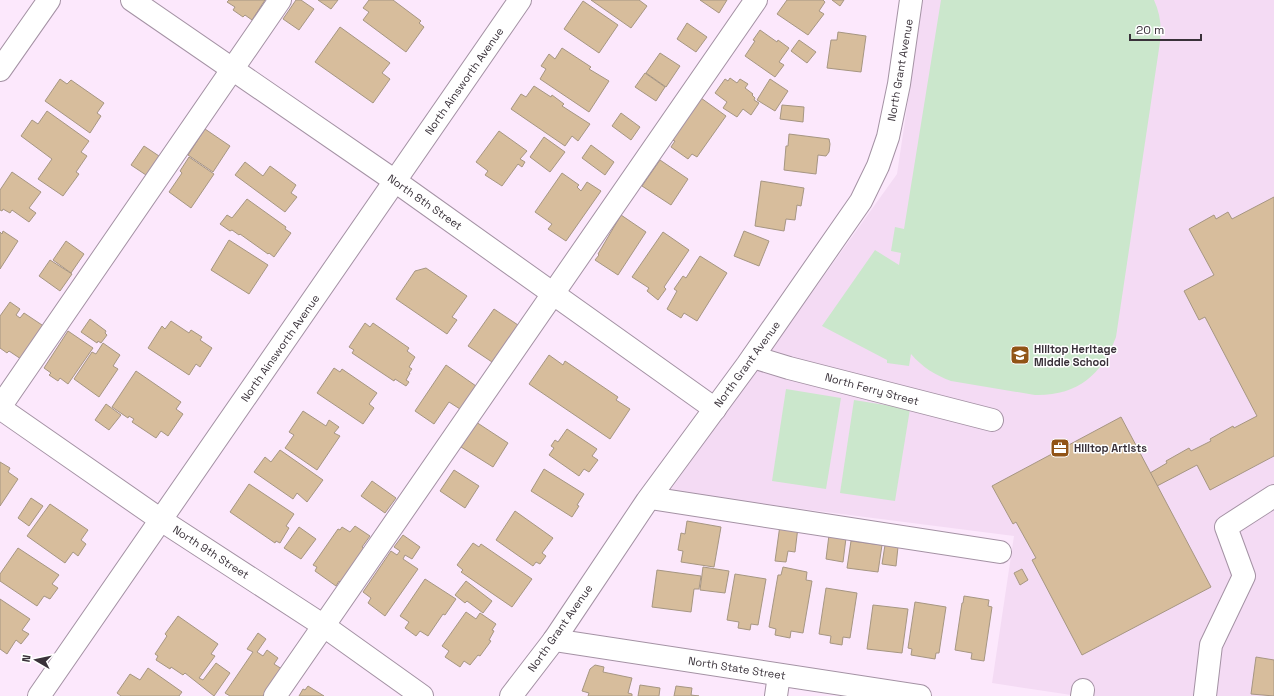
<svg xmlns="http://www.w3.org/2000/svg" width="1274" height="696" viewBox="0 0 1274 696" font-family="'Space Grotesk',sans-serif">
<rect width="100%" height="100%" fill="#fce8fc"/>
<!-- built -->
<polygon fill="#f4dbf4" points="923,0 1274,0 1274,696 1078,696 992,683 1014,536 669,492 897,174"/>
<!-- green -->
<g fill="#cbe7cc">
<path d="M 941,0 L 1154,0 C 1160,13 1162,27 1160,42 L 1116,337 C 1102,375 1077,396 1035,395 L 951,381 C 935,375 922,367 911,354 L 909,366 L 887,363 L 887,360 L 822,326 L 875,250 L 899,265 L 901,253 L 891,251 L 895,227 L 904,229 Z"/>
<polygon points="786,389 841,398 826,489 772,481"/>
<polygon points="854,400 910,409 895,501 840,493"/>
</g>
<!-- building -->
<g fill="#d7bd9c" stroke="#a69682">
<polygon points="229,0 265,0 252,20 245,15 243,17 233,10 235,7 227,2"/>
<polygon points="296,0 301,0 314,9 299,30 283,19"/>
<polygon points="318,0 338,0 331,9"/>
<polygon points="369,0 393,0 421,21 419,23 424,27 406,52 363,20 369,12 363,8"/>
<polygon points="591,0 639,0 647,6 631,28"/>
<polygon points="700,0 727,0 719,13"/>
<polygon points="787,0 823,0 825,2 819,11 824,14 808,35 777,14"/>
<polygon points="832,0 844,0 840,6"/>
<polygon points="583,1 618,25 599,53 564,29"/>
<polygon points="687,23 707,37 696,52 677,39"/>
<polygon points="340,27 390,63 382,73 390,79 373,103 315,62"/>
<polygon points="760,30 777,42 778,40 789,48 779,62 784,65 775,77 745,56 755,41 753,40"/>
<polygon points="838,32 866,36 861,72 827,68 831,40 837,40"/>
<polygon points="799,40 816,52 807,63 791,51"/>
<polygon points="562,48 591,67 589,69 609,81 589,112 540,79 546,69 541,66 549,54 555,59"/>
<polygon points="660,53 680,66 666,87 646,73"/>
<polygon points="645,73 665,87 656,101 635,87"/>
<polygon points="730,78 737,83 740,79 748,84 745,88 753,94 752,95 755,98 754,100 759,103 751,115 743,109 737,117 723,108 727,102 715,93 725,79 728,81"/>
<polygon points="60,79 67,84 71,80 104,103 97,113 101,116 90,133 45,101"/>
<polygon points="770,79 788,91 775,111 757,100"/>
<polygon points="534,86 551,97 552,95 564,104 562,106 590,124 578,141 572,136 565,146 511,109 521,94 526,97"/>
<polygon points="701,98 726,116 697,157 692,154 688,159 671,147 675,141 672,140"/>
<polygon points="782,105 804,107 803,122 780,119"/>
<polygon points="47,111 89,141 81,152 87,156 76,172 79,174 63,196 38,179 52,159 21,136 32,120 38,124"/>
<polygon points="621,113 640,127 631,140 612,126"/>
<polygon points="205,129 230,146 213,172 188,155"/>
<polygon points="499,131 527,151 520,159 525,162 522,167 518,164 502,186 485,175 488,171 476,162"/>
<polygon points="789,134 829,139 830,144 829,152 826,156 818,155 816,174 784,170 786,146 788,146"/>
<polygon points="544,137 565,152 550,172 530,157"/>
<polygon points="591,145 614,162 605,175 582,158"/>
<polygon points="144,146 162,158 149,177 131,165"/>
<polygon points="189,157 214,174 191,208 169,192 182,173 180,171"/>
<polygon points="660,160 688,179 671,205 642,186"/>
<polygon points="245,162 263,176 270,166 296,185 291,193 297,197 285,212 235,175"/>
<polygon points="12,172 41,192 29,208 36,213 29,222 12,210 10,213 3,209 2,211 0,210 0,190"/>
<polygon points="562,173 579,185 577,187 581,191 587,182 601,191 566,241 548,229 552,224 535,212"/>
<polygon points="761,181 804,188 801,206 797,205 795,220 786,219 784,231 755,226"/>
<polygon points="1274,197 1274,456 1210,490 1197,465 1157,486 1150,473 1167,463 1166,461 1189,448 1191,451 1211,441 1210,439 1233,426 1234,428 1257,416 1205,317 1199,320 1184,291 1214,275 1189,229 1214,215 1216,219 1228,212 1232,219"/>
<polygon points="247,199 286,227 285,229 291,233 274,257 269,253 268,254 240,234 239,235 232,230 230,231 220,224 227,215 232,218"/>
<polygon points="621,215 646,232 618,275 595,260 599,255 598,254"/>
<polygon points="3,231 18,241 0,269 0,232 2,234"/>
<polygon points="744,231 769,241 759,266 734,256"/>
<polygon points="663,232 689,250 664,287 666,289 658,300 647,291 649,288 632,277"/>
<polygon points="229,240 268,265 249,294 211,270"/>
<polygon points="66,241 84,254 71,273 53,260"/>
<polygon points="700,256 727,273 697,321 684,313 681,318 667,309 677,291 674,289 683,276 686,278"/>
<polygon points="50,260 72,274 60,291 39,276"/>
<polygon points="426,268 467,296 452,317 457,320 447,334 396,299 415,271"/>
<polygon points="10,302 20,309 16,315 20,318 24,313 45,327 21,359 9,351 7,353 0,348 0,316"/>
<polygon points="494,309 518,325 492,362 468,346"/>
<polygon points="90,319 106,331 105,333 107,335 101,343 98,341 97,343 81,332"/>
<polygon points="171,321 189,333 191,330 202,337 200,340 212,348 200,367 196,364 189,375 148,348 162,326 165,329"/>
<polygon points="365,323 370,327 373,323 409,348 407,351 415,357 409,367 412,369 409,373 410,373 406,380 409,382 406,386 395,379 394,381 352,353 354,350 349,347"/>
<polygon points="68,331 93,348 68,384 60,378 58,381 49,375 51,373 44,368"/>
<polygon points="103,343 120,355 113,366 118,369 99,397 74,379 92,352 96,354"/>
<polygon points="549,355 563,365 565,361 618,397 616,400 630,409 610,439 529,384"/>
<polygon points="446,365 476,386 460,409 449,402 434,424 415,411"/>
<polygon points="334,368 340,372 342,369 377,393 369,404 374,408 363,424 317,393"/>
<polygon points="136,371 181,402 176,409 183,414 168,436 161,431 156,438 132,422 134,419 129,416 128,418 112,407"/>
<polygon points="106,404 121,415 109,430 95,420"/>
<polygon points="303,411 326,426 329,420 339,427 334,433 340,436 317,470 285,448 294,435 289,432"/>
<polygon points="1121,417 1211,587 1082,655 1032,560 1036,558 1016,522 1013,524 992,486"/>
<polygon points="476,422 508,443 493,467 461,447"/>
<polygon points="567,429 597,449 592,456 598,460 589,472 584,469 579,476 549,455 554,448 551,446 555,440 558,442"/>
<polygon points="280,450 323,480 307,502 297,493 293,499 254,472 265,457 271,462"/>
<polygon points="0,462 10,468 8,472 18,479 0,506"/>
<polygon points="544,469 584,494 577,505 579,506 572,517 531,491"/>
<polygon points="454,470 479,486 465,508 440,491"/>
<polygon points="372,481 396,498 385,513 361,496"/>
<polygon points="249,484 294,514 286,526 289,528 280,543 276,541 275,543 230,512"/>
<polygon points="31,498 43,506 29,526 18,518"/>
<polygon points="50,504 88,530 81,540 86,544 78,556 73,552 65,563 27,536"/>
<polygon points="515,511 553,538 542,553 546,556 540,564 536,562 533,566 496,540"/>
<polygon points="687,521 721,527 714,567 681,562 683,551 678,550 681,533 685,534"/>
<polygon points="780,525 798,527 795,552 788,551 786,562 775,561"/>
<polygon points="355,526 370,536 362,547 365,549 341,583 339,581 336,586 315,571 317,567 313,565 338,529 340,530 342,527 350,532"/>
<polygon points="299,527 316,539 301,559 284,548"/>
<polygon points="403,535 420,547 412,559 405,555 403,559 418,569 385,616 368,603 371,598 363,592 391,551 397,555 400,551 394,547"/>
<polygon points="829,535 846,538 843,562 826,559"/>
<polygon points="851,541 882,545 878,572 847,568"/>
<polygon points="473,543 479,547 481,544 532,579 512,607 461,572 463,570 457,565"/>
<polygon points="885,545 898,547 896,566 882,564"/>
<polygon points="18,548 59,575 52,584 58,588 50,599 44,596 37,606 0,581 0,574"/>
<polygon points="703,567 729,571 725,593 700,590"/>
<polygon points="783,567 807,572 806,580 812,581 803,633 791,631 790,638 775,635 776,629 769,627 778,575 781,575"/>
<polygon points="1022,569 1028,580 1020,585 1014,573"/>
<polygon points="657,570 701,576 699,589 694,589 691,612 652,607"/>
<polygon points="735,574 766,579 758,625 751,624 750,630 738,628 739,622 727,620"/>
<polygon points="425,579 456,599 445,615 443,614 428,636 420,631 416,636 405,628 409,622 400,616"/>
<polygon points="466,581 492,601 483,613 467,601 465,603 455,595"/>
<polygon points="826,588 857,593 850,638 843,637 842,645 830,643 831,636 819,634"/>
<polygon points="964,596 989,600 988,606 992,607 984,661 971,659 972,653 955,650 962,603 963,603"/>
<polygon points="0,599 30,619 22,630 29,634 21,644 16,640 7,654 0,649"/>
<polygon points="915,602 946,607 939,653 936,653 935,659 911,655 912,649 908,648"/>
<polygon points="873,605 908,609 902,653 867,649"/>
<polygon points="466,612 476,619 480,613 496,624 492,630 494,631 489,640 491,641 480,656 478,655 470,665 464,661 460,667 445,657 449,651 442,646"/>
<polygon points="178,616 218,644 211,654 215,656 199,678 203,680 216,663 230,673 214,696 185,673 183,675 171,667 170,669 156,660 158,656 155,654 167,636 165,634"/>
<polygon points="258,633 266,639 257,652 263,656 267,650 278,658 274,664 282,669 263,696 230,696 225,693 253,652 247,649"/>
<polygon points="1256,657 1274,660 1274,696 1251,694"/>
<polygon points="595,665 604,667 603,672 632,678 628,693 632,694 632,696 588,696 589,693 582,691 590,669"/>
<polygon points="148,668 182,692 179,696 121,696 117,693 130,674 140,680"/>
<polygon points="640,685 660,688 659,696 638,696"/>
<polygon points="308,686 324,696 299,696 303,689 305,690"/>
<polygon points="676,686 692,688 691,695 699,696 674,696"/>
</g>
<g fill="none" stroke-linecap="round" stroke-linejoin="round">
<!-- minor casing -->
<g stroke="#a492a4" stroke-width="24">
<g id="minor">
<polyline points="132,0 395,181 715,409"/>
<polyline points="0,70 49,0"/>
<polyline points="753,357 789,368 992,420"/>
<polyline points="0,407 280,0"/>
<polyline points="0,408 161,520 324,626 422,696"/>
<polyline points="650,498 1000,552"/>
<polyline points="554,640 920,696"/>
<polyline points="39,696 520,0"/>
<polyline points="275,696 756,0"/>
<polyline points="511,696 554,640 647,501 747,365 861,201 878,166 888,137 899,84 911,0"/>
<polyline points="776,696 779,675"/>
<polyline points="1082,696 1083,690"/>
<polyline points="1205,696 1211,645 1244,576 1226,527 1274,496"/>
</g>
</g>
<!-- minor -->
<use href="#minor" stroke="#fff" stroke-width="22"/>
</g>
<!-- icons -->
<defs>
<g id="school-square" transform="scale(1)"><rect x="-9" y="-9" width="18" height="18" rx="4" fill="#915416" stroke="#fff"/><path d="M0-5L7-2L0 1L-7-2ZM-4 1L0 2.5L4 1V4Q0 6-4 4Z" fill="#fff"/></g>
<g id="office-square" transform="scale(1)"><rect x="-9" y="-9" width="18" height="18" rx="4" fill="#915416" stroke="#fff"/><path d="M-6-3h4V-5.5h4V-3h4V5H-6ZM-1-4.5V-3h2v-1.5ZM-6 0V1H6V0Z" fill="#fff"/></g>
</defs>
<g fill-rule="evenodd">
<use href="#school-square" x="1020" y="355"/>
<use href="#office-square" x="1060" y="448"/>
</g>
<g text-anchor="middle" stroke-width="3" stroke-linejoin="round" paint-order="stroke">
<!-- street labels -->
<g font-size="11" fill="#393139" stroke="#fff">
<text transform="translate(900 70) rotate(-80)" y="4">North Grant Avenue</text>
<text transform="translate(464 81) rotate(-55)" y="4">North Ainsworth Avenue</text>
<text transform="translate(425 202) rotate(35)" y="4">North 8th Street</text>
<text transform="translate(280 348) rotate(-55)" y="4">North Ainsworth Avenue</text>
<text transform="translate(747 364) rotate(-54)" y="4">North Grant Avenue</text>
<text transform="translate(872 389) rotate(15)" y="4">North Ferry Street</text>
<text transform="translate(211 552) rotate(33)" y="4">North 9th Street</text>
<text transform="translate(560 628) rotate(-55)" y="4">North Grant Avenue</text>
<text transform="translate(737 668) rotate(9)" y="4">North State Street</text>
</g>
<!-- poi labels -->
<g font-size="11" font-weight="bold" fill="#393139" stroke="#fff" text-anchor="start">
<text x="1034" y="353">Hilltop Heritage<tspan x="1034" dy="13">Middle School</tspan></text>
<text x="1074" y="452">Hilltop Artists</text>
</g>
</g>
<!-- north arrow -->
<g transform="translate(36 660) rotate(279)" stroke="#ffffff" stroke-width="3" paint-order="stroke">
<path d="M0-3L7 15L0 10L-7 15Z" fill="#393139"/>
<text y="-6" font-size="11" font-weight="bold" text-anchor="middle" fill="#393139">N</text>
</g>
<!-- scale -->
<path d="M1130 34v6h71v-6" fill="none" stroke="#393139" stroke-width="2"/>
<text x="1136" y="34" font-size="12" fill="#393139" stroke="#ffffff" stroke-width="3" paint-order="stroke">20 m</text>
</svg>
